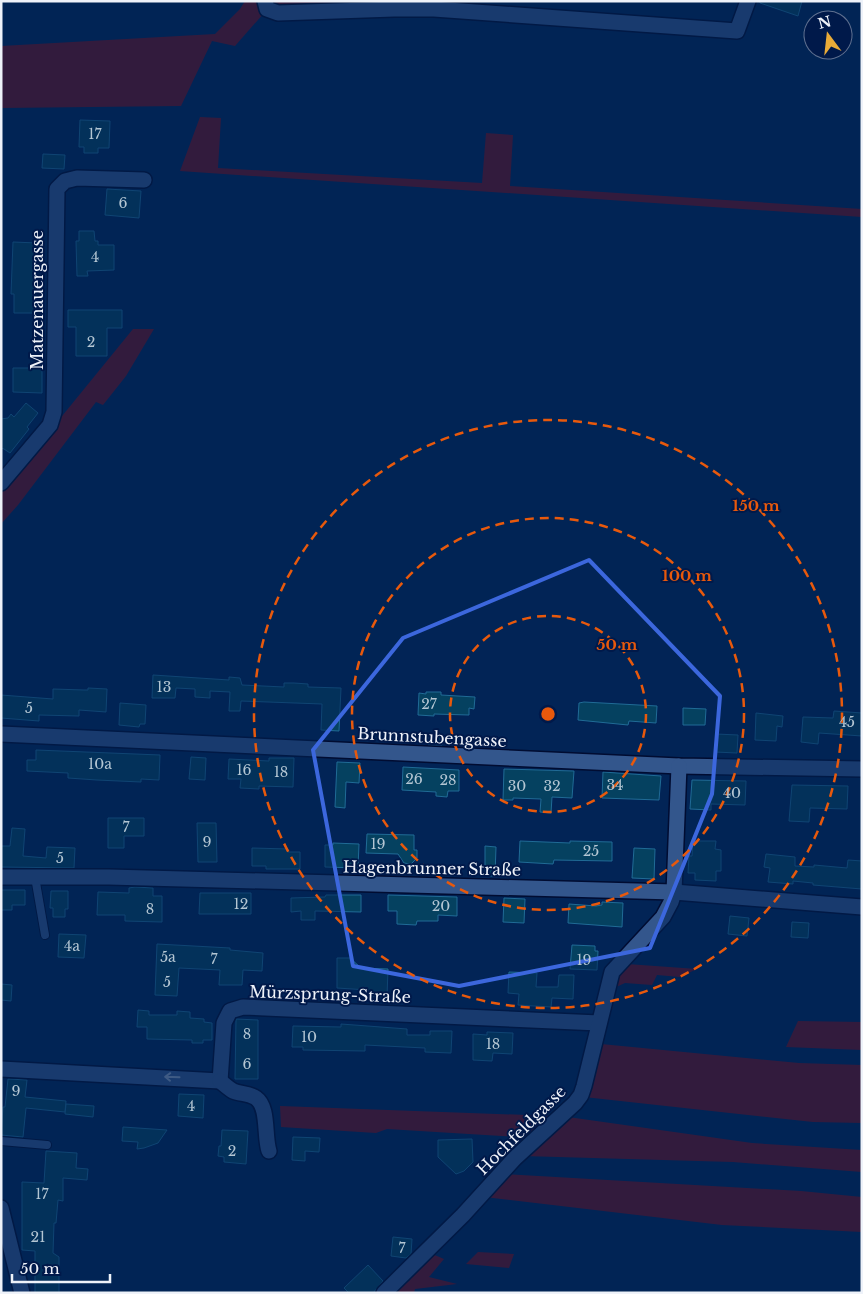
<svg xmlns="http://www.w3.org/2000/svg" width="863" height="1294" viewBox="0 0 863 1294" font-family="'Libre Baskerville',serif">
<rect width="100%" height="100%" fill="#022456"/>
<!-- green -->
<g fill="#6e1120">
<polygon points="245,1 362,1 362,6 264,13 235,46 212,41 181,106 1,108 1,46 215,34 240,9"/>
<polygon points="200,117 221,118 218,168 482,183 486,133 513,135 510,186 862,209 862,217 180,171"/>
<polygon points="133,329 154,329 126,376 103,405 96,402 18,505 1,524 1,491"/>
<polygon points="627,964 697,969 680,977 657,975 652,985 625,983 616,987 612,1010 608,1011 617,977"/>
<polygon points="798,1021 862,1022 862,1050 786,1047"/>
<polygon points="601,1044 799,1063 862,1065 862,1123 813,1122 584,1097"/>
<polygon points="572,1097 533,1138 387,1129 376,1133 281,1127 280,1106 553,1116 560,1106"/>
<polygon points="568,1117 752,1143 862,1150 862,1172 733,1162 523,1156"/>
<polygon points="504,1174 801,1191 862,1197 862,1232 722,1225 484,1197"/>
<polygon points="478,1252 514,1254 509,1268 466,1264"/>
<polygon points="430,1253 444,1259 429,1277 457,1284 415,1289 414,1293 391,1293 409,1281"/>
</g>
<!-- building -->
<g fill="#054160" stroke="#206b96">
<polygon points="760,1 802,1 798,16 760,3"/>
<polygon points="80,120 110,121 109,148 98,148 98,153 84,153 84,147 79,147"/>
<polygon points="43,154 65,155 64,169 42,168"/>
<polygon points="107,189 141,191 139,218 105,215"/>
<polygon points="79,231 94,231 95,241 98,241 98,245 114,245 114,270 87,271 88,276 77,276 76,241 79,241"/>
<polygon points="13,242 37,243 36,313 14,313 14,294 11,294"/>
<polygon points="68,310 122,310 122,328 107,328 107,356 76,356 76,327 68,327"/>
<polygon points="13,368 42,368 42,393 13,392"/>
<polygon points="26,403 38,413 27,427 29,429 10,453 4,449 1,448 1,419 8,418 11,414 14,417"/>
<polygon points="153,675 229,680 229,677 240,678 242,685 284,687 284,683 294,683 308,684 308,687 341,688 339,731 321,730 322,704 241,701 240,711 229,711 230,692 210,691 210,698 195,697 195,689 176,688 175,698 152,698"/>
<polygon points="88,688 107,689 106,712 79,710 79,716 39,715 39,721 1,718 1,695 53,699 53,689 84,690 88,690"/>
<polygon points="426,692 441,692 441,695 475,697 474,709 469,708 469,715 434,714 434,716 418,715 419,693 426,694"/>
<polygon points="584,702 657,706 656,723 629,721 628,725 578,720 579,703"/>
<polygon points="120,703 146,705 145,724 140,724 139,727 119,725"/>
<polygon points="683,708 706,709 705,725 683,725"/>
<polygon points="834,711 862,713 862,736 819,733 818,744 801,742 803,717 833,718"/>
<polygon points="756,713 783,716 782,727 777,726 776,741 755,740"/>
<polygon points="429,734 442,734 442,745 428,745"/>
<polygon points="716,734 738,735 737,753 715,752"/>
<polygon points="36,750 160,755 159,780 141,779 141,782 97,780 68,778 68,773 27,771 27,760 36,760"/>
<polygon points="191,757 206,758 205,780 189,779"/>
<polygon points="269,758 294,758 293,787 259,786 259,789 240,788 241,779 228,779 229,759 269,761"/>
<polygon points="337,762 360,763 359,783 346,782 345,808 335,807"/>
<polygon points="403,767 459,770 459,791 448,791 447,797 436,796 436,792 402,790"/>
<polygon points="504,769 574,771 572,798 552,797 551,813 540,812 541,799 513,798 513,800 503,800"/>
<polygon points="603,772 661,776 659,800 602,798"/>
<polygon points="692,780 746,781 745,805 711,804 711,810 690,809"/>
<polygon points="792,785 848,786 847,809 810,808 809,822 789,821"/>
<polygon points="108,818 144,818 144,836 124,836 124,848 108,848"/>
<polygon points="197,823 216,823 217,862 198,862"/>
<polygon points="12,828 25,829 23,856 46,858 47,847 75,848 74,868 1,867 1,846 10,846"/>
<polygon points="367,834 414,835 414,850 417,850 417,858 411,864 404,863 398,854 366,853"/>
<polygon points="520,841 570,843 570,841 612,842 612,861 554,860 553,864 519,862"/>
<polygon points="693,841 716,841 715,849 721,850 721,871 716,871 716,881 695,880 695,873 688,873 689,856 692,856"/>
<polygon points="333,843 359,844 358,868 325,867 325,845 333,845"/>
<polygon points="485,846 496,847 495,876 485,876"/>
<polygon points="252,848 288,849 288,852 300,852 300,869 266,869 266,866 252,866"/>
<polygon points="634,848 655,849 654,879 632,878"/>
<polygon points="766,854 795,857 795,866 814,867 814,865 847,868 848,860 862,861 862,889 813,885 813,883 793,881 793,884 768,882 770,868 764,867"/>
<polygon points="135,887 153,888 153,896 162,896 162,922 125,921 125,915 97,915 98,892 129,893 129,888"/>
<polygon points="1,890 25,890 25,905 12,905 12,910 1,910"/>
<polygon points="51,891 68,891 68,909 65,909 65,917 53,917 53,908 50,908"/>
<polygon points="200,893 251,893 251,914 199,914"/>
<polygon points="326,895 361,895 361,912 315,911 315,920 301,920 301,911 291,912 291,898 325,897"/>
<polygon points="388,895 457,897 457,916 438,915 438,921 417,921 416,925 397,924 397,911 388,911"/>
<polygon points="504,898 525,899 524,923 503,922"/>
<polygon points="602,902 623,903 622,927 568,923 569,904 596,906 602,905"/>
<polygon points="730,916 749,918 747,936 728,934"/>
<polygon points="792,922 809,923 808,938 791,937"/>
<polygon points="59,934 86,935 84,958 58,957"/>
<polygon points="157,944 230,948 230,950 263,953 262,971 243,970 242,985 219,985 220,970 179,968 177,996 155,995"/>
<polygon points="572,945 595,946 595,951 598,951 597,970 570,969"/>
<polygon points="337,958 350,958 361,968 388,969 387,997 367,996 368,990 337,988"/>
<polygon points="509,972 537,973 536,987 558,987 559,975 574,975 573,999 552,998 551,1007 518,1005 519,994 508,993"/>
<polygon points="1,984 12,985 11,1001 1,1000"/>
<polygon points="138,1010 149,1011 149,1015 177,1015 177,1011 190,1012 190,1018 204,1019 204,1022 212,1023 212,1040 203,1040 203,1043 192,1043 192,1040 147,1039 147,1027 137,1027"/>
<polygon points="236,1019 258,1020 258,1079 235,1079"/>
<polygon points="341,1024 407,1029 407,1035 430,1035 430,1031 452,1031 451,1053 425,1052 425,1048 365,1045 365,1051 303,1050 303,1047 292,1047 293,1026 341,1027"/>
<polygon points="487,1032 513,1033 512,1054 493,1053 492,1061 473,1060 473,1034 487,1035"/>
<polygon points="8,1079 27,1080 25,1097 66,1101 65,1112 26,1108 23,1137 1,1135 3,1107 5,1107"/>
<polygon points="179,1094 204,1095 203,1118 178,1116"/>
<polygon points="66,1104 94,1106 93,1117 65,1114"/>
<polygon points="123,1127 167,1130 158,1143 144,1148 137,1149 138,1142 122,1141"/>
<polygon points="222,1130 248,1131 246,1164 224,1162 224,1157 218,1156 219,1146 221,1146"/>
<polygon points="293,1137 320,1138 319,1152 305,1151 305,1161 292,1160"/>
<polygon points="472,1139 473,1162 464,1171 456,1174 438,1157 438,1140"/>
<polygon points="46,1151 77,1153 76,1168 88,1169 87,1180 63,1178 63,1201 58,1200 56,1223 54,1223 53,1253 59,1257 59,1293 35,1293 35,1251 22,1250 22,1182 44,1183"/>
<polygon points="393,1237 412,1239 411,1254 406,1258 391,1256"/>
<polygon points="368,1265 383,1281 373,1293 349,1293 344,1288"/>
</g>
<g fill="none" stroke-linecap="round" stroke-linejoin="round">
<!-- lane casing -->
<g stroke="#000c31" stroke-width="10">
<g id="lane">
<polyline points="35,877 45,935"/>
<polyline points="1,1141 47,1145"/>
</g>
</g>
<!-- street casing -->
<g stroke="#000c31" stroke-width="18">
<g id="street">
<polyline points="265,1 267,9 278,13 394,9 434,9 737,31 748,1"/>
<polyline points="1,483 50,425 54,412 57,189 65,181 77,178 144,180"/>
<polyline points="1,734 679,766 862,769"/>
<polyline points="1,877 109,877 674,892 862,907"/>
<polyline points="1,1069 220,1081"/>
<polyline points="220,1081 224,1023 230,1011 243,1007 599,1023"/>
<path d="M 220,1081 C 224,1084 228,1088 233,1091 C 240,1094 249,1093 256,1098 C 269,1107 264,1136 269,1151"/>
<polyline points="1,1208 22,1293"/>
<polyline points="384,1293 463,1215 515,1158 575,1103 581,1095 584,1086 612,972 663,917 671,902 674,892 679,766"/>
</g>
</g>
<!-- lane -->
<use href="#lane" stroke="#33568c" stroke-width="8"/>
<!-- street -->
<use href="#street" stroke="#33568c" stroke-width="15"/>
</g>
<!-- one-way arrows -->
<defs><path id="oneway-shaft" d="M-6 0H5M1.5-3L5.5 0L1.5 3" fill="none" stroke-width="1.6" stroke-linecap="round" stroke-linejoin="round" transform="scale(1.25)"/></defs>
<use stroke="#879cbd" href="#oneway-shaft" transform="translate(172 1077) rotate(-178)"/>
<!-- marked area -->
<path d="M0 0H863V1294H0ZM 589,560 L 720,696 L 712,794 L 650,948 L 459,986 L 353,966 L 313,750 L 403,638 Z" fill="#022456" fill-opacity=".55" fill-rule="evenodd"/>
<path fill="none" stroke="#3c67dd" stroke-width="4" stroke-linejoin="round" d="M 589,560 L 720,696 L 712,794 L 650,948 L 459,986 L 353,966 L 313,750 L 403,638 Z"/>
<!-- distance rings -->
<g fill="none" stroke="#e8590c" stroke-width="2.5" stroke-dasharray="9 6">
<circle cx="548" cy="714" r="98"/>
<circle cx="548" cy="714" r="196"/>
<circle cx="548" cy="714" r="294"/>
</g>
<g text-anchor="middle" stroke-width="4" stroke-linejoin="round" paint-order="stroke">
<!-- number labels -->
<g font-size="14" fill="#b4c6d3">
<text x="95" y="139">17</text>
<text x="123" y="208">6</text>
<text x="95" y="262">4</text>
<text x="91" y="347">2</text>
<text x="164" y="692">13</text>
<text x="429" y="709">27</text>
<text x="29" y="713">5</text>
<text x="847" y="727">45</text>
<text x="100" y="769">10a</text>
<text x="244" y="775">16</text>
<text x="281" y="777">18</text>
<text x="414" y="784">26</text>
<text x="448" y="785">28</text>
<text x="615" y="790">34</text>
<text x="517" y="791">30</text>
<text x="552" y="791">32</text>
<text x="732" y="798">40</text>
<text x="126" y="832">7</text>
<text x="207" y="847">9</text>
<text x="378" y="849">19</text>
<text x="591" y="856">25</text>
<text x="60" y="863">5</text>
<text x="241" y="909">12</text>
<text x="441" y="911">20</text>
<text x="150" y="914">8</text>
<text x="72" y="951">4a</text>
<text x="168" y="962">5a</text>
<text x="214" y="964">7</text>
<text x="584" y="965">19</text>
<text x="167" y="987">5</text>
<text x="247" y="1039">8</text>
<text x="309" y="1042">10</text>
<text x="493" y="1049">18</text>
<text x="247" y="1069">6</text>
<text x="16" y="1096">9</text>
<text x="191" y="1111">4</text>
<text x="232" y="1156">2</text>
<text x="42" y="1199">17</text>
<text x="38" y="1242">21</text>
<text x="402" y="1253">7</text>
</g>
<!-- street labels -->
<g font-size="16" fill="#eef2f9" stroke="#00194a">
<text transform="translate(37 300) rotate(-90)" y="6">Matzenauergasse</text>
<text transform="translate(432 737) rotate(3)" y="6">Brunnstubengasse</text>
<text transform="translate(432 868) rotate(1)" y="6">Hagenbrunner Straße</text>
<text transform="translate(330 994) rotate(2)" y="6">Mürzsprung-Straße</text>
<text transform="translate(521 1130) rotate(-45)" y="6">Hochfeldgasse</text>
</g>
</g>
<circle cx="548" cy="714" r="8" fill="#e8590c" stroke="#00194a" stroke-width="2.5"/>
<g font-size="15" text-anchor="middle" font-weight="bold" fill="#e8590c" stroke="#00194a" stroke-width="4" stroke-linejoin="round" paint-order="stroke">
<text x="756" y="511">150 m</text>
<text x="687" y="581">100 m</text>
<text x="617" y="650">50 m</text>
</g>
<!-- border -->
<rect width="863" height="1294" fill="none" stroke="#eef2f9" stroke-width="5"/>
<!-- north arrow -->
<g transform="translate(828 35) rotate(345)"><circle r="24" fill="#00194a" stroke="#5f7090"/>
<path d="M0-4L9 19L0 12L-9 19Z" fill="#e9ab38"/>
<text y="-8" font-size="14" font-weight="bold" text-anchor="middle" fill="#eef2f9">N</text>
</g>
<!-- scale -->
<path d="M12 1274v8h98v-8" fill="none" stroke="#eef2f9" stroke-width="2.5"/>
<text x="20" y="1274" font-size="15" fill="#eef2f9" stroke="#00194a" stroke-width="4" paint-order="stroke">50 m</text>
</svg>
